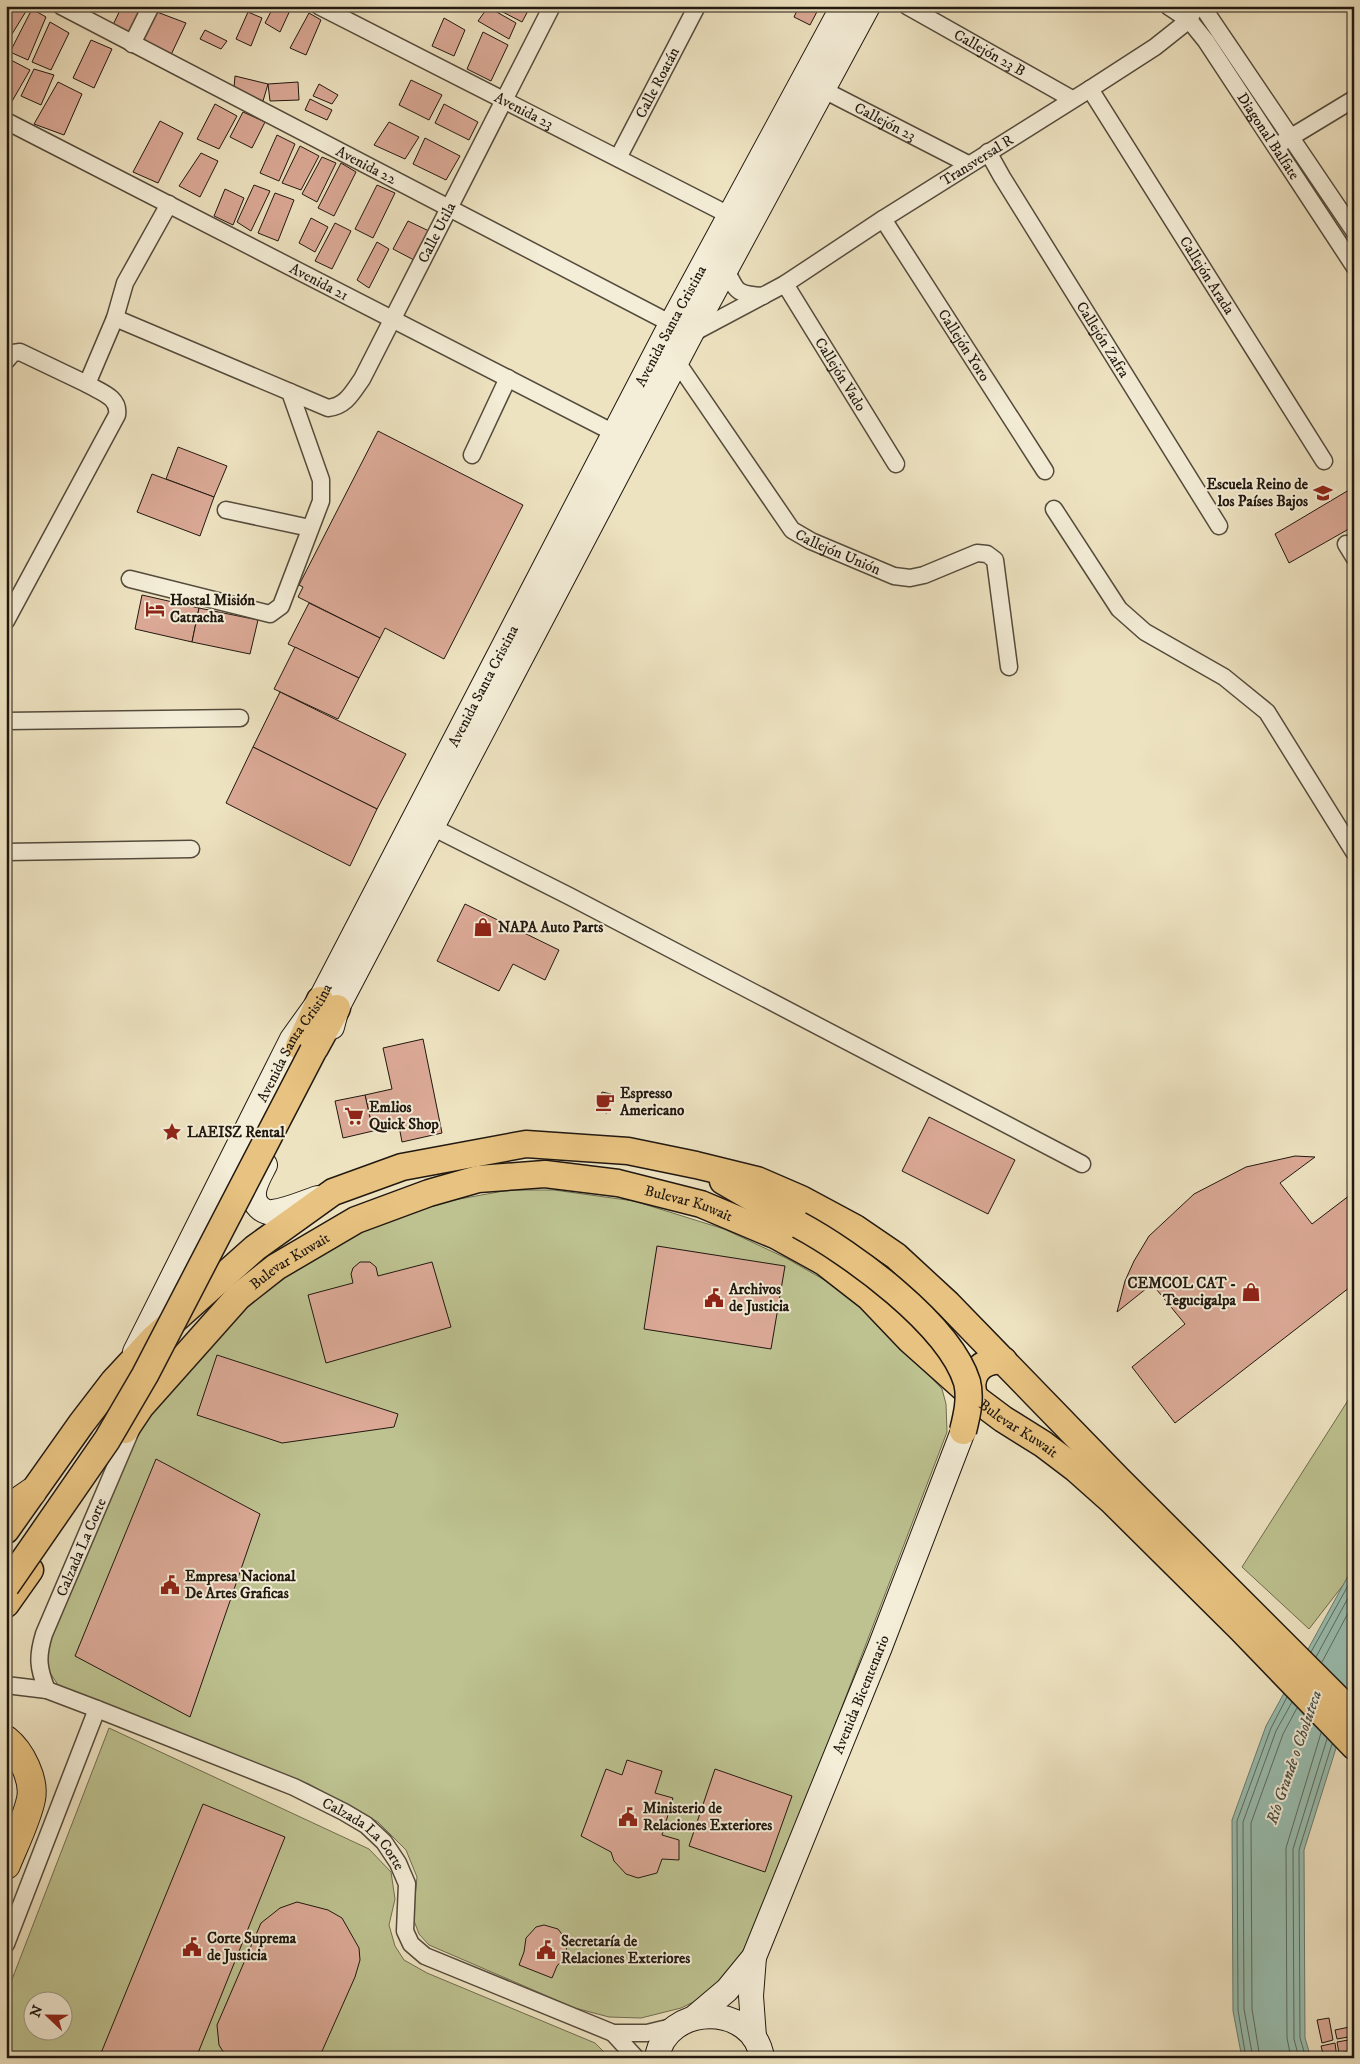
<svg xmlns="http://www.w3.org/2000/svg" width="1360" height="2064" viewBox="0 0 1360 2064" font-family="'IM FELL DW Pica',serif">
<rect width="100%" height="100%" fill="#eee3c1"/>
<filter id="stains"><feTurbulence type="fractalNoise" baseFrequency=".004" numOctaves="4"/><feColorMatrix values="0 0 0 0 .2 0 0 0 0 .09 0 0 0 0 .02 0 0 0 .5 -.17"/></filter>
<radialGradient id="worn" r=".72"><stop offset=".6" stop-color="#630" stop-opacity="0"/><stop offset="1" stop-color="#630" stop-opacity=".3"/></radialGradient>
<!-- green -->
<g fill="#bdc290" stroke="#6f6d50" fill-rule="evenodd">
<polygon points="509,1190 554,1190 634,1201 724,1229 786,1258 842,1290 912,1357 942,1389 946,1404 947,1432 751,1945 734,1972 704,1997 681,2008 641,2018 609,2017 575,2008 429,1945 419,1934 413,1918 417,1877 406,1850 378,1822 309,1784 60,1688 47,1668 45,1648 145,1409 242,1306 303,1259 379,1221 454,1200"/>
<polygon points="1354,1391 1354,1571 1309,1629 1242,1567"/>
<path d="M 109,1728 L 369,1849 L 391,1872 L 395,1899 L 389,1925 L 395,1946 L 404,1960 L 427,1973 L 595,2043 L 610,2058 L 6,2058 L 6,1995 ZM 32,2002 L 62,2002 L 62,2032 L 32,2032 Z"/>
</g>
<!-- water -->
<polygon fill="#99beb0" stroke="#697c70" points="1354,1565 1354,1691 1304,1850 1305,2038 1311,2058 1242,2058 1233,2011 1232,1820 1266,1726"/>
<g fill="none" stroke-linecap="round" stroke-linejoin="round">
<!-- shore -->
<g stroke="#5d6b60" stroke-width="1">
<polyline points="1311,1652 1354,1575"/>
<polyline points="1316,1657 1354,1587"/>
<polyline points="1322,1662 1354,1602"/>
<polyline points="1246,2058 1238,2010 1237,1821 1271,1728 1287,1697"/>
<polyline points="1253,2058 1244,2009 1243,1822 1276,1731 1292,1702"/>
<polyline points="1260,2058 1252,2009 1251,1823 1283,1734 1297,1708"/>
<polyline points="1291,2058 1287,2038 1286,1848 1321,1733"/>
<polyline points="1299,2058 1294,2039 1293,1849 1327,1739"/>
<polyline points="1306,2058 1300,2038 1299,1850 1332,1744"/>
</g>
</g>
<!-- building -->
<g fill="#dba996" stroke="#211810">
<polygon points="6,6 25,6 28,8 9,39 6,37"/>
<polygon points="122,6 144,6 130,36 112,27"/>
<polygon points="274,6 292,6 280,32 265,23"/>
<polygon points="500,6 525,6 529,9 522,22 499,10"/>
<polygon points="799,6 820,6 810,25 794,17"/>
<polygon points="488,7 516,23 509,39 478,21"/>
<polygon points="32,9 46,17 28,60 10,52"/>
<polygon points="157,12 186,23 169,59 141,45"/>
<polygon points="248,12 262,18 251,46 236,39"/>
<polygon points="309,13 321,20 306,55 290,48"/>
<polygon points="444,18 465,30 454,56 432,46"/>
<polygon points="50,22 69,33 51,70 32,62"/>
<polygon points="205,30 227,41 221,49 200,39"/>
<polygon points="483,32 508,45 491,81 467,69"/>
<polygon points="91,40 112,49 94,88 73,78"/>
<polygon points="7,58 30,70 11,103 6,100"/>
<polygon points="34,69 54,75 41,105 21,96"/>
<polygon points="235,76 268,84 263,101 234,88"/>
<polygon points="411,80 442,95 429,120 399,105"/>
<polygon points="58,82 82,94 64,135 34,124"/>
<polygon points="298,82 299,100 270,101 268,84"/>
<polygon points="319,84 338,95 332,104 313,96"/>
<polygon points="310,99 332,110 327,120 305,110"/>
<polygon points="215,104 237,116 219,149 197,139"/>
<polygon points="444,104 478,122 469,140 435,123"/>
<polygon points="243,112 265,122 252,148 230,137"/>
<polygon points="160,121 183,133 158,183 133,172"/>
<polygon points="389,122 419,137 405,159 374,145"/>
<polygon points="277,135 295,144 279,181 260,173"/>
<polygon points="425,138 460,156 446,180 413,164"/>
<polygon points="300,146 319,156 301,190 282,183"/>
<polygon points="201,153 218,161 200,197 179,186"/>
<polygon points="322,157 336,163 317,202 302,194"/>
<polygon points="341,163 356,172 334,216 318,208"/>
<polygon points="254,185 270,191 251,231 237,222"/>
<polygon points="377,185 395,193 373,238 355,229"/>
<polygon points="225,189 244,198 233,225 214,216"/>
<polygon points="275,193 294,200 278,241 258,233"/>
<polygon points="311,218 328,227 315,252 299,243"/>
<polygon points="408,221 429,231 414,260 393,249"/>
<polygon points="335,223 351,231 332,269 315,261"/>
<polygon points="377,242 389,249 369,288 357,280"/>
<polygon points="378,431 523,505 444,659 385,628 380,638 298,597 303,587 299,585"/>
<polygon points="178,447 227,466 214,497 166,479"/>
<polygon points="152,474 214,497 200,536 137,512"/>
<polygon points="1354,487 1354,526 1289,563 1275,534"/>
<polygon points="142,595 199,608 192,642 135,629"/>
<polygon points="309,603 380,638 359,678 288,644"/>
<polygon points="199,608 258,620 250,654 192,642"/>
<polygon points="295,647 359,678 338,719 274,689"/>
<polygon points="280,692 406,754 377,809 253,747"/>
<polygon points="253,747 377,809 350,866 226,803"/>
<polygon points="465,904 559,950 545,980 513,964 499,991 437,961"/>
<polygon points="423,1039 442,1133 402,1142 399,1126 373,1131 365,1095 392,1089 383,1048"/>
<polygon points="602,1092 611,1094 607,1113 598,1111"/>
<polygon points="365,1095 373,1131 343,1138 335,1101"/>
<polygon points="929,1117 1015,1160 988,1214 902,1171"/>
<polygon points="1295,1156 1315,1157 1280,1183 1312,1224 1354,1192 1354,1284 1175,1423 1132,1367 1185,1324 1152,1284 1117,1312 1125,1281 1134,1261 1149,1236 1194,1194 1246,1167"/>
<polygon points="657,1246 785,1266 771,1349 644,1329"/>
<polygon points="360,1262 370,1262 376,1267 378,1276 432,1262 451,1327 326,1363 308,1295 353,1283 351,1274 353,1268"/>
<polygon points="217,1355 398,1414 394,1427 282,1443 197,1415"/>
<polygon points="156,1459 260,1514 190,1717 75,1656"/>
<polygon points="627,1760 662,1771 655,1793 673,1798 662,1835 679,1840 679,1860 662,1859 657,1873 638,1878 626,1874 614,1861 611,1852 581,1836 606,1769 622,1775"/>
<polygon points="715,1769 792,1796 765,1872 689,1846"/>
<polygon points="203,1804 285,1837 196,2058 99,2058"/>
<polygon points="297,1902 328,1910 342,1918 359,1948 360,1960 355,1977 319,2058 227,2058 219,2045 217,2025 261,1923 280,1908"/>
<polygon points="544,1925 558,1929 567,1941 566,1956 557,1966 552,1978 519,1965 524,1952 526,1938 536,1927"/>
<polygon points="1329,2018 1333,2040 1322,2043 1317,2020"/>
<polygon points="1354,2026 1354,2036 1337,2039 1335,2030"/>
<polygon points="1354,2039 1354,2050 1339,2053 1337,2042"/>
<polygon points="1335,2043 1337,2058 1324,2058 1321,2046"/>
</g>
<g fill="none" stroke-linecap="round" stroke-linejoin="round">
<!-- street casing -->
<g stroke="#544b3c" stroke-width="19">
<g id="street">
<path id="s1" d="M 61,6 L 691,334 L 785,284 L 883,219 L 1090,89 L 1155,47 L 1189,20 L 1196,6"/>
<path id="s2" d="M 319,6 L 729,215"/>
<path id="s3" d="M 907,6 L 1072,99"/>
<path id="s4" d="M 1168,6 L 1189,20 L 1206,41 L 1354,266"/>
<polyline points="1202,6 1354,231"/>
<polyline points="132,44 151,6"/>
<path id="s5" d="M 814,85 L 968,164"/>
<path id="s6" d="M 1090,89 L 1324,461"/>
<path id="s7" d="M 6,121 L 622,437"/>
<polyline points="1283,142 1354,99"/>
<path id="s8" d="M 988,152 L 1002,177 L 1219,526"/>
<path id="s9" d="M 618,158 L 697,6"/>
<path id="s10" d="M 883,219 L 1045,471"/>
<path d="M 722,264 C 738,287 729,294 763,296"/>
<path id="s11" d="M 785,284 L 896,464"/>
<path id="s12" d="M 115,318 L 328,408 C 346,406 352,393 362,379 L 552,6"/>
<path id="s13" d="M 669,357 L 677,362 L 792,530 L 811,541 L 894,576 L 910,578 L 924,575 L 977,553 L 987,554 L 995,560 L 1009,667"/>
<polyline points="6,361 13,353 20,352 87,384"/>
<polyline points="472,455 508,378"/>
<polyline points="1054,509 1119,609 1145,632 1224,677 1267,712 1354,852"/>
<polyline points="226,510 310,528"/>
<polyline points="1346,544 1354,557"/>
<polyline points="130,579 270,614 281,606 321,501 321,480 290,392"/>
<path d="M 6,621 L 117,415 C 120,397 100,392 87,384 L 115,318 L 125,283 L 169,204"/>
<polyline points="6,721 240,718"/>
<polyline points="432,827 569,896 1082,1164"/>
<polyline points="6,852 191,849"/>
<path id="s14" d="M 6,1685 L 47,1690 L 97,1709 L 294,1787 L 344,1812 L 366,1825 L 384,1842 L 398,1863 L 407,1884 L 405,1931 L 411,1944 L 425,1956 L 613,2033 L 647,2033 L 676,2026"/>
<path id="s15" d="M 47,1690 C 38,1668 37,1657 44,1634 L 134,1423"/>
<polyline points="6,1944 97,1709"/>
<polyline points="613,2033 636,2058"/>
</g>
</g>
<!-- secondary casing -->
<g stroke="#211810" stroke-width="26">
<g id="secondary">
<polyline points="332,1027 337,1008 691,334 868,6"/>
<path d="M 265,1165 C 259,1177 247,1195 259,1207 C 263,1211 268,1213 273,1212 C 288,1210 303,1203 318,1198"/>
<path id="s16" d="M 135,1352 L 292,1039 L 320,1000 L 671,324 L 843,6"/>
<path id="s17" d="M 695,2017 L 727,1990 L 754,1957 L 880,1647 L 963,1431"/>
<polyline points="754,2037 751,1996 754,1957"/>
<path d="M 657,2058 C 665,2003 754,2002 762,2058"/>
</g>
</g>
<!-- primary casing -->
<g stroke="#211810" stroke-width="29">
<g id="primary">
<polyline points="299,1046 320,1000"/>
<polyline points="315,1048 337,1008"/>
<polyline points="723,1181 799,1225"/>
<path d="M 975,1398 C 966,1376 981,1358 1004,1361"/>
<path id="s18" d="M 125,1430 L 141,1406 L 238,1297 L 276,1267 L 356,1220 L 429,1193 L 478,1179 L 545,1174 L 618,1183 L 701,1204 L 777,1236 L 824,1262 L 869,1297 L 910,1340 L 975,1398 L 1003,1419 L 1043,1444 L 1076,1469 L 1112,1501 L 1241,1629 L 1354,1746"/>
<polyline points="6,1530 81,1424 114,1381 153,1339 255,1248 333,1192 402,1167 526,1144 628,1151 696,1165 757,1180 801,1199 855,1228 896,1256 948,1304 1118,1479 1354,1715"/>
<polyline points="6,1604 30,1570"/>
</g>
</g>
<!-- highway casing -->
<g stroke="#211810" stroke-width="30">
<g id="highway">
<polyline points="6,1510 32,1492"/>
<path d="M 6,1740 C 21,1752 35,1780 31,1799 C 27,1819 14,1845 6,1865"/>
</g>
</g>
<!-- street -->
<use href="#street" stroke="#f4edd7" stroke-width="16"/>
<!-- secondary -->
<use href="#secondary" stroke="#f4edd7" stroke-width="24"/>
<!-- primary -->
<use href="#primary" stroke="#e7c280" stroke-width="26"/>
<!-- highway -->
<use href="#highway" stroke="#e7c280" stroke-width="28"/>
<!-- primary-bridge casing -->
<g stroke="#211810" stroke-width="29" stroke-linecap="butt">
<g id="primary-bridge">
<path d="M 799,1225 C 851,1253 949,1324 967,1382 C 971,1398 967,1415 963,1431"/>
<polyline points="6,1586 107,1440 145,1375 313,1051"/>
</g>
</g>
<!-- primary-bridge -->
<use href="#primary-bridge" stroke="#e7c280" stroke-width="26"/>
</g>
<!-- icons -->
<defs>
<g id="school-bare" transform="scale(1.5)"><path d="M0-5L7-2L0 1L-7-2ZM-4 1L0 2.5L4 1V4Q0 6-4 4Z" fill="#8f2418" stroke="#f4edd7" stroke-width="2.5" paint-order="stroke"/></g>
<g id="hotel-bare" transform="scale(1.5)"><path d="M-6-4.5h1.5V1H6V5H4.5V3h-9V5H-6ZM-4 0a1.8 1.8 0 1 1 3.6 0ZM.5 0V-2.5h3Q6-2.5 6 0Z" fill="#8f2418" stroke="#f4edd7" stroke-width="2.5" paint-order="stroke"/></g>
<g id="shop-bare" transform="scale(1.5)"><path d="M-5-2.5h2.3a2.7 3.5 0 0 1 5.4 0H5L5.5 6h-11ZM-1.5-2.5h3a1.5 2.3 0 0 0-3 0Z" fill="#8f2418" stroke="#f4edd7" stroke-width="2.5" paint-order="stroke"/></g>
<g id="cafe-bare" transform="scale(1.5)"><path d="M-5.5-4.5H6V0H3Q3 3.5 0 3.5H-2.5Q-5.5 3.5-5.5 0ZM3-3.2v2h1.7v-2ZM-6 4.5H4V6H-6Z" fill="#8f2418" stroke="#f4edd7" stroke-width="2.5" paint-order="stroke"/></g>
<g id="supermarket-bare" transform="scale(1.5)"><path d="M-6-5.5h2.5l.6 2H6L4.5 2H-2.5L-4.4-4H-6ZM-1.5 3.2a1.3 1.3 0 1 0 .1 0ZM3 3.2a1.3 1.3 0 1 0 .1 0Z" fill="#8f2418" stroke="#f4edd7" stroke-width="2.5" paint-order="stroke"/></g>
<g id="sight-bare" transform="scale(1.5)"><path d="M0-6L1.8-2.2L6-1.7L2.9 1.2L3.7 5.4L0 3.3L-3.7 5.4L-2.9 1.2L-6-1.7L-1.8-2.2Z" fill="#8f2418" stroke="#f4edd7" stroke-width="2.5" paint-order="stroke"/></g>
<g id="civic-bare" transform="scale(1.5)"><path d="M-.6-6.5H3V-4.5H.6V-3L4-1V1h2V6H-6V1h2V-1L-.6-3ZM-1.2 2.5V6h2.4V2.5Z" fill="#8f2418" stroke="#f4edd7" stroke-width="2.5" paint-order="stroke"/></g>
</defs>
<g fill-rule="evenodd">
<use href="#school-bare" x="1323" y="493"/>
<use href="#hotel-bare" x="155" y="609"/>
<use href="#shop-bare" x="483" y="927"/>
<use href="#cafe-bare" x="605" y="1102"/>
<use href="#supermarket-bare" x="354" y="1116"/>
<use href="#sight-bare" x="172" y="1132"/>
<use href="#shop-bare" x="1251" y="1292"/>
<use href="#civic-bare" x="714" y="1298"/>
<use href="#civic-bare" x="170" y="1585"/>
<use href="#civic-bare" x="628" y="1817"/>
<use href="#civic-bare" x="192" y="1947"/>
<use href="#civic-bare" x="546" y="1950"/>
</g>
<g text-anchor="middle" stroke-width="4" stroke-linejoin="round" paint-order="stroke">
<!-- street labels -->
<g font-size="15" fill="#211810" stroke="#f4edd7">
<text dy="5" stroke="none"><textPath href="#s3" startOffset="95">Callejón 23 B</textPath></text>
<text dy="5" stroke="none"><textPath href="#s9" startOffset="85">Calle Roatán</textPath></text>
<text dy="5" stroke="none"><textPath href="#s2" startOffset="230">Avenida 23</textPath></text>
<text dy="5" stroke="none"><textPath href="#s5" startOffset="80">Callejón 23</textPath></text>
<text dy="5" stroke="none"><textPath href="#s4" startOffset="166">Diagonal Balfate</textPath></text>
<text dy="5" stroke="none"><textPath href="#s1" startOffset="1045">Transversal R</textPath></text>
<text dy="5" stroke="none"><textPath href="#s1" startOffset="344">Avenida 22</textPath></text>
<text dy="5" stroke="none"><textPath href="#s12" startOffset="442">Calle Utila</textPath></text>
<text dy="5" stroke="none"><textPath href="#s6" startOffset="220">Callejón Arada</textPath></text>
<text dy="5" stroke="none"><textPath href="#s7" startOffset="352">Avenida 21</textPath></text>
<text dy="5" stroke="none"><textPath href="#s16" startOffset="1158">Avenida Santa Cristina</textPath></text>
<text dy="5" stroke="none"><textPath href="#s8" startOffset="220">Callejón Zafra</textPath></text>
<text dy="5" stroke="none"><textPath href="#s10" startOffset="150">Callejón Yoro</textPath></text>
<text dy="5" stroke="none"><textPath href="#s11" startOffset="106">Callejón Vado</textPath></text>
<text dy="5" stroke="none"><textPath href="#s13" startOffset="264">Callejón Unión</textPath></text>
<text dy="5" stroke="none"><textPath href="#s16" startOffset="752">Avenida Santa Cristina</textPath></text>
<text dy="5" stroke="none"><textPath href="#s16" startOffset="348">Avenida Santa Cristina</textPath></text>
<text dy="5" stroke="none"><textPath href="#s18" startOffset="659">Bulevar Kuwait</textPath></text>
<text dy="5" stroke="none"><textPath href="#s18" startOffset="238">Bulevar Kuwait</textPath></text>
<text dy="5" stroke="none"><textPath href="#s18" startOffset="1064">Bulevar Kuwait</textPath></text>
<text dy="5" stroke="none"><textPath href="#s15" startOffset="152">Calzada La Corte</textPath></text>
<text dy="5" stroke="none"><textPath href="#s17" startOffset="368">Avenida Bicentenario</textPath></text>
<text dy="5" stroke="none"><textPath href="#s14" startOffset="392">Calzada La Corte</textPath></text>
</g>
<!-- poi labels -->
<g font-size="15" font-weight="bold" fill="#211810" stroke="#f4edd7" text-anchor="start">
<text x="1308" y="489" text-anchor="end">Escuela Reino de<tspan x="1308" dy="17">los Países Bajos</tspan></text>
<text x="170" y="605">Hostal Misión<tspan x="170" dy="17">Catracha</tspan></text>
<text x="498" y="932">NAPA Auto Parts</text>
<text x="620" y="1098">Espresso<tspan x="620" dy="17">Americano</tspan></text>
<text x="369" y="1112">Emlios<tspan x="369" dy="17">Quick Shop</tspan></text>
<text x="187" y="1137">LAEISZ Rental</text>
<text x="1236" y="1288" text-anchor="end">CEMCOL CAT -<tspan x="1236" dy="17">Tegucigalpa</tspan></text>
<text x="729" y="1294">Archivos<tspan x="729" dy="17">de Justicia</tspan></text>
<text x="185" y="1581">Empresa Nacional<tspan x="185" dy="17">De Artes Graficas</tspan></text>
<text x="643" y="1813">Ministerio de<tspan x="643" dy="17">Relaciones Exteriores</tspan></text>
<text x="207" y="1943">Corte Suprema<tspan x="207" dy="17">de Justicia</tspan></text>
<text x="561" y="1946">Secretaría de<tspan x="561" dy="17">Relaciones Exteriores</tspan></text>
</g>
<!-- water labels -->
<g font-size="16" font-style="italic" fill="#4b5248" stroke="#f4edd7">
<text transform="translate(1293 1757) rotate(-71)" y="6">Río Grande o Choluteca</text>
</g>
</g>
<!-- margin -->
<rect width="1360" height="2064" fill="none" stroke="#eee3c1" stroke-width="25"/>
<rect x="8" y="8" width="1345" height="2049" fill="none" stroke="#211810" stroke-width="2.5"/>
<rect x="12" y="12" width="1335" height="2039" fill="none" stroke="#211810"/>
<!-- north arrow -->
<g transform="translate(48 2016) rotate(292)"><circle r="24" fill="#f4edd7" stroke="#a09887"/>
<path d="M0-4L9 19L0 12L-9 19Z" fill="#8f2418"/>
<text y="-8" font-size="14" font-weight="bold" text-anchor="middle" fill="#211810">N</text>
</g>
<rect width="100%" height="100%" filter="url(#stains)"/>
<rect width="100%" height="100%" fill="url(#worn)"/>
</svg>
